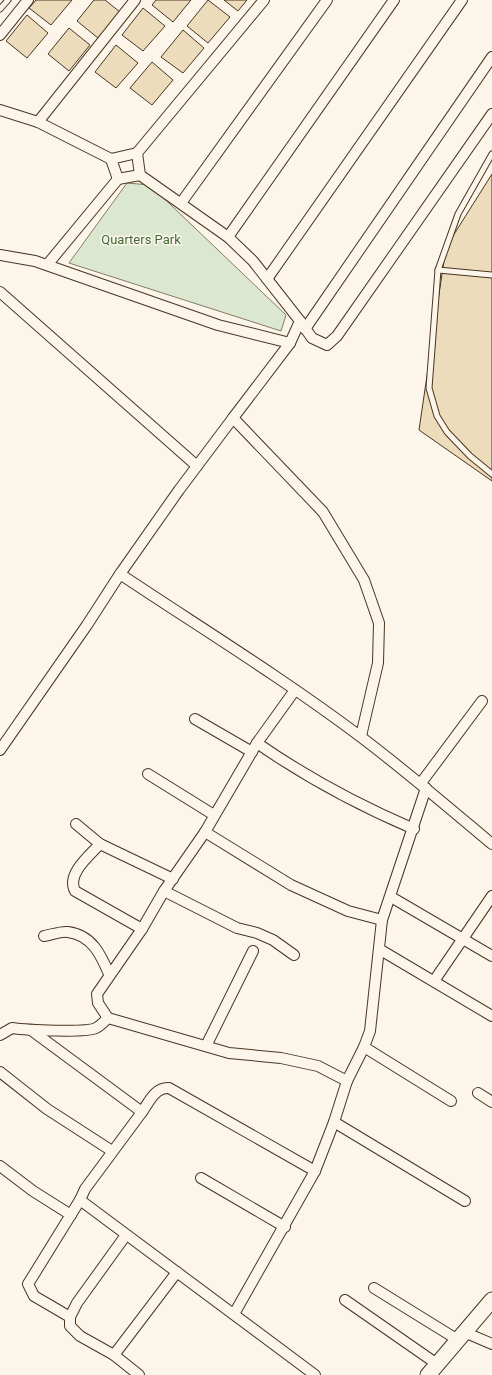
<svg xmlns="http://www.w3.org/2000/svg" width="492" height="1375" viewBox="0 0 492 1375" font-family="Roboto,sans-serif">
<rect width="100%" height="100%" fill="#fbf6e9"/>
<!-- green -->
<polygon fill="#dce7d0" stroke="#887966" points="127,183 150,185 286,315 281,331 69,263"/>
<!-- building -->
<g fill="#ecdcbc" stroke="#4a3520">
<polygon points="36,0 72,0 51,25 29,8"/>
<polygon points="94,0 105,0 120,12 98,38 77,21"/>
<polygon points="156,0 191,0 173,22 152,5"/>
<polygon points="208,0 230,17 208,43 187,26"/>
<polygon points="224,0 247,0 238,11"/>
<polygon points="143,8 165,26 143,51 122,35"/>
<polygon points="27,15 48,33 27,58 6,41"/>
<polygon points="69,28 90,45 69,71 48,54"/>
<polygon points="183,30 204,48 183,73 161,57"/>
<polygon points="116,45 138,63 116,88 95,72"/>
<polygon points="152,62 173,80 152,105 130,88"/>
<polygon points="492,174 492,481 419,430 446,247"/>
</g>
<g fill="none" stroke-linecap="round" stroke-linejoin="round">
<!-- lane casing -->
<g stroke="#4a3520" stroke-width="7">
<g id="lane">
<polyline points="0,9 8,0"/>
<polyline points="492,154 458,214 438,270 429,388 437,416 447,432 470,456 492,474"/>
<polyline points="438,270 492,275"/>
</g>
</g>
<!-- street casing -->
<g stroke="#4a3520" stroke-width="12">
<g id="street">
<polyline points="0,35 28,0"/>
<polyline points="0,110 38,122 111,159"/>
<polyline points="38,122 135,0"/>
<polyline points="137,153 140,175 228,237 253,261 300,321 312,338 327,345 337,336 492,114"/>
<polyline points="140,175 118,179 111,159 137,153 264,0"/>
<polyline points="181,203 327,0"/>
<polyline points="228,237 394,0"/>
<polyline points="0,255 35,261 218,325 290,343 233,418 323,512 364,580 379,623 378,663 361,736"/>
<polyline points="47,265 118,179"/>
<polyline points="267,279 462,0"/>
<polyline points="0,292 197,466"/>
<polyline points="305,329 492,57"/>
<polyline points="290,343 300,321"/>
<path d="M 120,574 C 201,628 284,679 361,737 C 406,771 449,808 492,844"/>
<polyline points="195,719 252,752"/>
<path d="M 257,743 C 306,777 358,805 414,829"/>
<polyline points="0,750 87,625 120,574 179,490 233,418"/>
<polyline points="148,774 214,815"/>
<polyline points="421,783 482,701"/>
<polyline points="76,824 100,844 173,879"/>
<polyline points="205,832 291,885 348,911 382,920"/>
<path d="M 100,844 C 90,855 66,874 75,891 L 142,929"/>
<polyline points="164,891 237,928 257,933 273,940 294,955"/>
<polyline points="391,897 492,956"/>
<path d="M 44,936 C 51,935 61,931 68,932 C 92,935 101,955 109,974"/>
<polyline points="379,949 492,1016"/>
<polyline points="434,981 492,896"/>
<polyline points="108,1018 98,1003 97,994 142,929 164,891 205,832 257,743 295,690"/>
<polyline points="31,1030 142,1112 85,1189 80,1200 315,1375"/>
<path d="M 0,1035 L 12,1028 C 26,1030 86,1033 96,1028 C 100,1026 105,1021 108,1018 L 229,1053 L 281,1058 L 318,1066 L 347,1081"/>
<polyline points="206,1046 253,951"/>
<polyline points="364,1047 451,1101"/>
<polyline points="0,1072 47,1109 112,1151"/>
<polyline points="478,1093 492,1102"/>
<path d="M 142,1112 C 149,1102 155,1087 169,1088 L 315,1171"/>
<polyline points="334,1122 465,1201"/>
<polyline points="0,1166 33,1191 71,1215"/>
<polyline points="201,1178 285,1227"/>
<polyline points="126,1235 77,1303 70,1317 70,1326 80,1336 114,1355 139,1375"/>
<polyline points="374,1288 458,1340"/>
<polyline points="345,1300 437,1364"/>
<polyline points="234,1314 315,1171 334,1122 347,1081 364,1047 370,1031 382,920 426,788"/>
<polyline points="70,1317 34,1296 28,1284 80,1200"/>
<polyline points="464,1332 492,1344"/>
<polyline points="114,1355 177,1272"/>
</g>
</g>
<!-- secondary casing -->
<g stroke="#4a3520" stroke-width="17">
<polyline id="secondary" points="428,1375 492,1300"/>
</g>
<!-- lane -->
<use href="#lane" stroke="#fbf6e9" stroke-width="5"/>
<!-- street -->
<use href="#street" stroke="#fbf6e9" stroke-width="10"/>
<!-- secondary -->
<use href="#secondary" stroke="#fbf6e9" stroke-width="15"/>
</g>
<g text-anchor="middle" stroke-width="3" stroke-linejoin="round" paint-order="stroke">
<!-- park labels -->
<g font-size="13" fill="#436837" stroke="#fbf6e9">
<text x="141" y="244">Quarters Park</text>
</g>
</g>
</svg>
